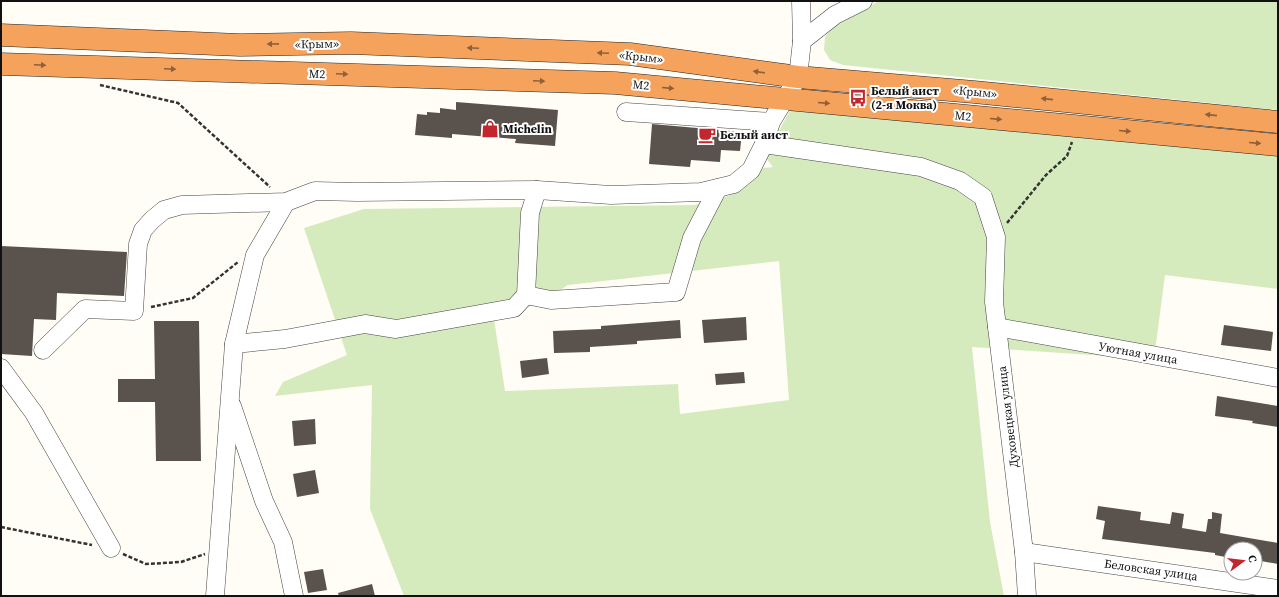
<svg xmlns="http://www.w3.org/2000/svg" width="1279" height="597" viewBox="0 0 1279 597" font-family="'Source Serif 4',serif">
<rect width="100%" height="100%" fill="#fffdf5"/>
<!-- green -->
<g fill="#d5ebbd" fill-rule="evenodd">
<polygon points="879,1 1278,1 1278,110 843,65 830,60 824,50 825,37 833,27"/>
<path d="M 808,95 L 1278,142 L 1278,289 L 1165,275 L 1154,359 L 972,347 L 990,522 L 1004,596 L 404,596 L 370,509 L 372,385 L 275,396 L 283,382 L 347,355 L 304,228 L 364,209 L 694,205 C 729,196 740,197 763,168 L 773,167 L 765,157 L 789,112 ZM 779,261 L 789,400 L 680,414 L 678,384 L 505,391 L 494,319 L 543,301 L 568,285 Z"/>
</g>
<!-- building -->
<g fill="#5a524d">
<polygon points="456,102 558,110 555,146 515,143 516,139 452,134 452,138 415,135 417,114 427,115 427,112 440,113 440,108 456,110"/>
<polygon points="652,124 742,132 740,151 721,150 720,162 691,160 690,167 649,164"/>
<polygon points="1,246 127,252 124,296 57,293 56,320 34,319 32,356 1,354"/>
<polygon points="746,317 747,340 704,343 702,320"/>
<polygon points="680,320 681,338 637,341 637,344 590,347 590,352 554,353 553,331 601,329 601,326"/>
<polygon points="154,321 199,321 201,461 156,461 155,402 118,402 118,379 155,379"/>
<polygon points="1224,325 1273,332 1271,351 1221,345"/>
<polygon points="547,358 549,374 522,378 520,361"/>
<polygon points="744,372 745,383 716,385 715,374"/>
<polygon points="1217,396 1278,406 1278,427 1252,423 1253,421 1215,416"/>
<polygon points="315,419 316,444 294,446 292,421"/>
<polygon points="315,470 319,493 297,497 293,474"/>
<polygon points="1098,506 1141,512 1140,520 1170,524 1172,512 1184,514 1182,528 1206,532 1208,519 1212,519 1212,512 1222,514 1220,533 1278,543 1278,564 1255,560 1257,549 1231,549 1231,558 1215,555 1215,553 1102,539 1105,521 1096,519"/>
<polygon points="323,569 327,590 308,593 304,572"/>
<polygon points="372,584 375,596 339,596 338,593"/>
</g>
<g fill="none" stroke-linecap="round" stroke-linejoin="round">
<!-- minor casing -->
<g stroke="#444" stroke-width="19">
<g id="minor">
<polyline points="801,1 802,41"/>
<polyline points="626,112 771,122"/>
<polyline points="764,144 921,167 960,181 983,197 996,237 994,302 1024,552 1027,596"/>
<polyline points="526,295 551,300 676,292 692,238 718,188"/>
<polyline points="997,327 1278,378"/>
<polyline points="234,344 285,339 365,324 396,329 514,308 526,295 530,213 537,190"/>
<polyline points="43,350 85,309 134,311 138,244 143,230 152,220 164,210 182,205 286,202 315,191 357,192 537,190 611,195 701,192 734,184 751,170 764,144 771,122 798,77 802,41 835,15 863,1"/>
<polyline points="1,368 34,413 111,548"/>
<polyline points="232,406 264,501 283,542 294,596"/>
<polyline points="1024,552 1278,589"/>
<polyline points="215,596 234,344 255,255 286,202"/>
</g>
</g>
<!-- highway casing -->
<g stroke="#222" stroke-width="23">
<g id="highway">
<polyline points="1,35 240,45 351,43 630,54 798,77 974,92 1278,122"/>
<polyline points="1,64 615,83 1278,145"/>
</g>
</g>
<!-- path -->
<g stroke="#333" stroke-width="2.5" stroke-dasharray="4 2" stroke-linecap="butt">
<polyline points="100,85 178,103 270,187"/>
<polyline points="1007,223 1046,175 1067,156 1072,142"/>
<polyline points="151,307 193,298 238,262"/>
<polyline points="1,527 92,545"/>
<polyline points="123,554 146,564 181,562 205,554"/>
</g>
<!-- minor -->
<use href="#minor" stroke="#fff" stroke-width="18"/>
<!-- highway -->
<use href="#highway" stroke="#f5a25d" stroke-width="22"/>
</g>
<!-- one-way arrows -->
<defs><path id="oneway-solid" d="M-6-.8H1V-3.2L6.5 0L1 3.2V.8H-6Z"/></defs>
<g fill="#8e613b">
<use href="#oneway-solid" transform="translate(273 44) rotate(179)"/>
<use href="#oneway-solid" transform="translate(473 48) rotate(-178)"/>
<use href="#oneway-solid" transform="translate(603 53) rotate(-178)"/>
<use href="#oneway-solid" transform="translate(40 65) rotate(2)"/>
<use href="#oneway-solid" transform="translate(170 69) rotate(2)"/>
<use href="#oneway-solid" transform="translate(759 72) rotate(-172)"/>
<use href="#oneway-solid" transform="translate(342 74) rotate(2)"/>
<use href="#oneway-solid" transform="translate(539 81) rotate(2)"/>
<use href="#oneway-solid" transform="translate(668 88) rotate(5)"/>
<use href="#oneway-solid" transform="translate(1047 99) rotate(-174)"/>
<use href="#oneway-solid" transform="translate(824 103) rotate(5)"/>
<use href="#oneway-solid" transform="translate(1211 115) rotate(-174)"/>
<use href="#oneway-solid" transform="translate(996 119) rotate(5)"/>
<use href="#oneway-solid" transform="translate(1125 131) rotate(5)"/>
<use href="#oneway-solid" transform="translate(1255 143) rotate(5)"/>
</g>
<!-- icons -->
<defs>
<g id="bus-bare" transform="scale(1.38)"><path d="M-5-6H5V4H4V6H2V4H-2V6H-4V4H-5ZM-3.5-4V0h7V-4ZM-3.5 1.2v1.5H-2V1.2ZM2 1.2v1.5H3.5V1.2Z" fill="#c4262e" stroke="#fff" stroke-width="2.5" paint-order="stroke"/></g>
<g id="shop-bare" transform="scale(1.38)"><path d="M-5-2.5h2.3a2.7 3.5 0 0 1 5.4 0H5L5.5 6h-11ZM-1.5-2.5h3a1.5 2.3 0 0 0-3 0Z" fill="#c4262e" stroke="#fff" stroke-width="2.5" paint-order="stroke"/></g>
<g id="cafe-bare" transform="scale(1.38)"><path d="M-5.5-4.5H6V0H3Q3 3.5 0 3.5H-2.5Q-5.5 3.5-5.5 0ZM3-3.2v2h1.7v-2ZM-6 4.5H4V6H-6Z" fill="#c4262e" stroke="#fff" stroke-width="2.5" paint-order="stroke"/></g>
</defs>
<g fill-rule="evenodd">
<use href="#bus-bare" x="858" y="98"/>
<use href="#shop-bare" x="490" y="129"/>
<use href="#cafe-bare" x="707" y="135"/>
</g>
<g text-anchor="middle" stroke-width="4" stroke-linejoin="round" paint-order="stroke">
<!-- street labels -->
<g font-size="12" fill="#111" stroke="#fff">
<text transform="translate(317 44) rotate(-1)" y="4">«Крым»</text>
<text transform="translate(641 57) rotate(6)" y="4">«Крым»</text>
<text transform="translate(317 74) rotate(2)" y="4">М2</text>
<text transform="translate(641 85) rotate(5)" y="4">М2</text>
<text transform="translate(975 92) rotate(5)" y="4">«Крым»</text>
<text transform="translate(963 116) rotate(5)" y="4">М2</text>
<text transform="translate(1138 353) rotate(10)" y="4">Уютная улица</text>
<text transform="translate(1008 417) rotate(-97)" y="4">Духовецкая улица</text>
<text transform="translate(1151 570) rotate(8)" y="4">Беловская улица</text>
</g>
<!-- poi labels -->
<g font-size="12" font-weight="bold" fill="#111" stroke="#fff" text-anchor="start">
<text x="871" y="95">Белый аист<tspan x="871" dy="14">(2-я Моква)</tspan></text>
<text x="503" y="133">Michelin</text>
<text x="720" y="139">Белый аист</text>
</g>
</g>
<!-- border -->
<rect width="1279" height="597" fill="none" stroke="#111111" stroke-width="4"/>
<!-- north arrow -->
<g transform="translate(1243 561) rotate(75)"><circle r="19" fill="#ffffff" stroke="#a0a0a0"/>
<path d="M0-3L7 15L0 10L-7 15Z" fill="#c4262e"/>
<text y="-6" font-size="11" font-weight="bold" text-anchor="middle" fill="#111111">С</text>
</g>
</svg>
